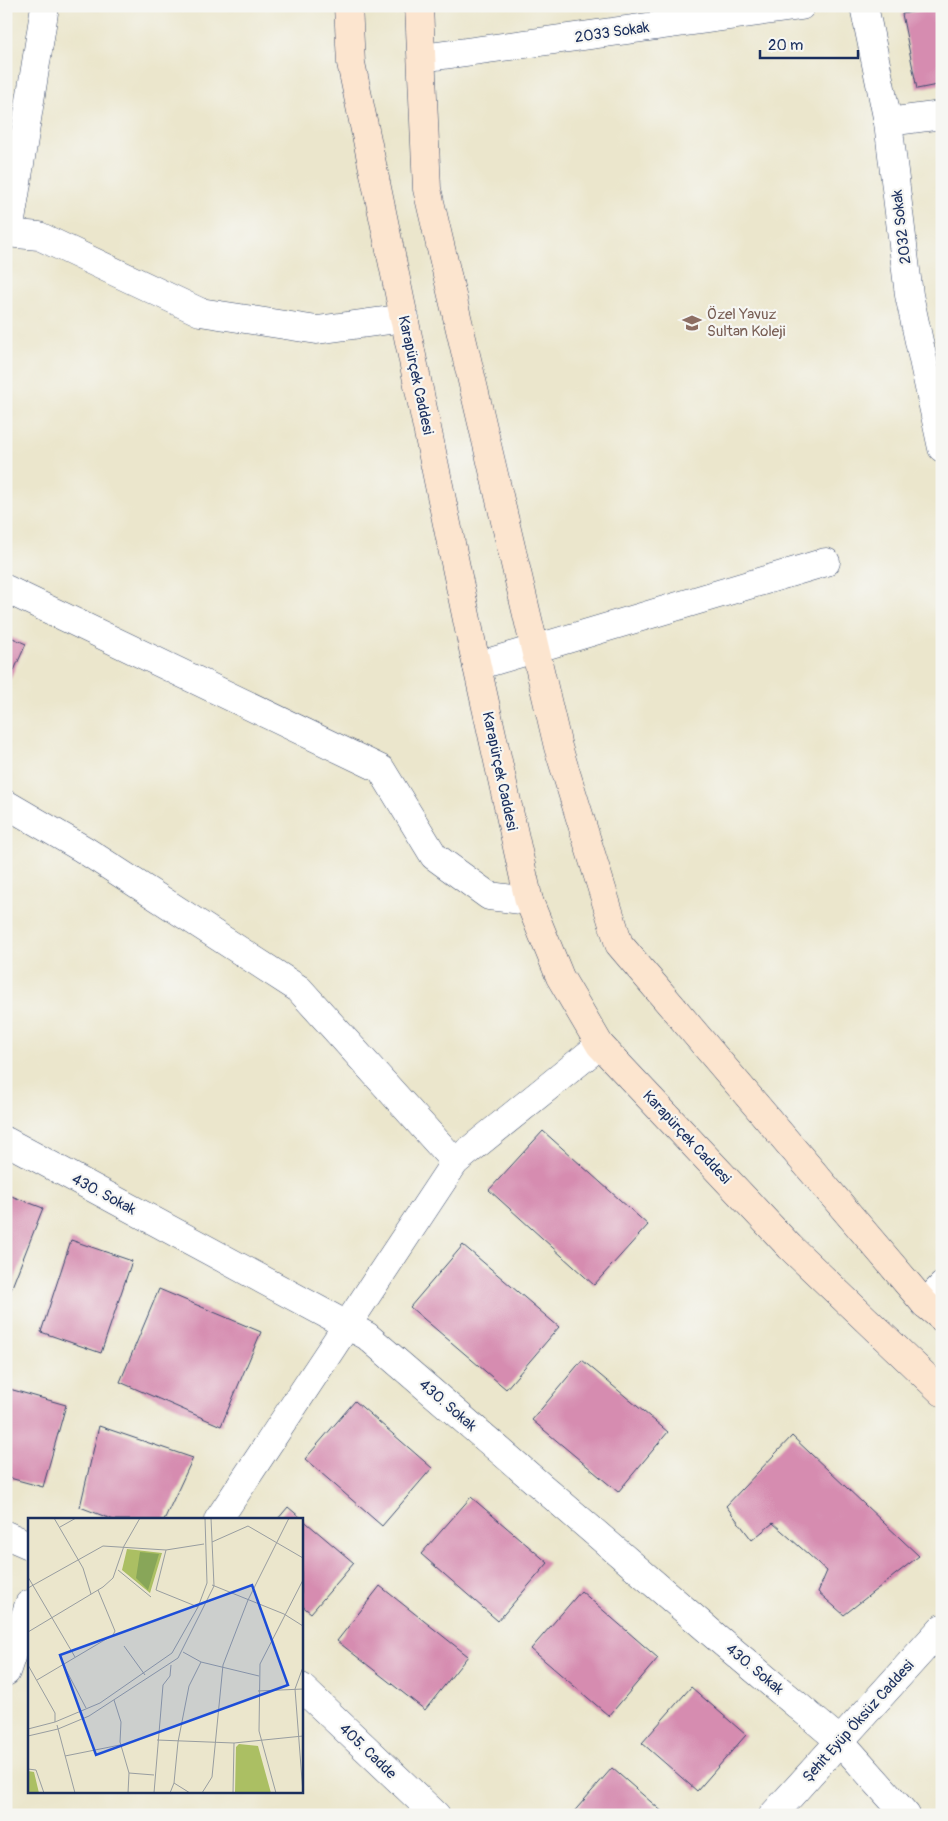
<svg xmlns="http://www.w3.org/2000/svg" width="948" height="1821" viewBox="0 0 948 1821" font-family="Pangolin,sans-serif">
<rect width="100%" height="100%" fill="#f6f6f2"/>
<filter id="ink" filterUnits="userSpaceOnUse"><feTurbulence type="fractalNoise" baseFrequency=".02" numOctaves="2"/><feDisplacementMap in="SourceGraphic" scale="10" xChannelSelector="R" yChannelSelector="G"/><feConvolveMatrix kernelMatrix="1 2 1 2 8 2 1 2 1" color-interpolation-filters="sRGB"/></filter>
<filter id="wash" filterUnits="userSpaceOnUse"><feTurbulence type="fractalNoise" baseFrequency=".0096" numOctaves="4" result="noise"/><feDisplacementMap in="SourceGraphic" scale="20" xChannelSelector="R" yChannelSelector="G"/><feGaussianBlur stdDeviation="1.12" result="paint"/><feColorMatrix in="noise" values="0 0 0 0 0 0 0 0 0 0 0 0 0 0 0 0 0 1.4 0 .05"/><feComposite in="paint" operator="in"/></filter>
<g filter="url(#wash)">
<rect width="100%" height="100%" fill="#ebe6cc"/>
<g id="blocks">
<!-- building -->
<g fill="#d68cb0">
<polygon points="942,6 942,84 917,89 902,14"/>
<polygon points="939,169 942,169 942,182 941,182"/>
<polygon points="6,635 26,644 6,688"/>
<polygon points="543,1131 648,1225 594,1285 489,1190"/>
<polygon points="6,1194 43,1208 6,1302"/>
<polygon points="71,1240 132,1261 101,1353 41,1332"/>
<polygon points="463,1245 559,1327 506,1389 410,1307"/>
<polygon points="159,1289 261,1332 221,1426 120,1382"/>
<polygon points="582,1360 668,1432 618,1492 532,1420"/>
<polygon points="6,1388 66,1405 43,1487 6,1477"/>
<polygon points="355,1401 432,1468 382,1526 305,1459"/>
<polygon points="99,1426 193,1458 164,1520 114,1520 80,1507"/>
<polygon points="792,1436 919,1556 844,1615 818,1592 827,1571 773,1523 752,1540 726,1506"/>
<polygon points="471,1497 548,1563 498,1621 421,1554"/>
<polygon points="288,1507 354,1563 311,1613 301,1605 301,1520 277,1520"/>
<polygon points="380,1586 468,1656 425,1710 337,1641"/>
<polygon points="581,1591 658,1658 609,1716 531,1649"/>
<polygon points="691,1687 746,1735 697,1791 642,1743"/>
<polygon points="612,1768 666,1815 571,1815"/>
</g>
</g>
</g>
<g filter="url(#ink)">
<use href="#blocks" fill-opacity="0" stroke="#3a4a6e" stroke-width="1"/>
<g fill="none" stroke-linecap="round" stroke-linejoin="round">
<!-- minor casing -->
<g stroke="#3a4a6e" stroke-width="29">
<g id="minor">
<polyline points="864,6 888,122 909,295 942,448"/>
<polyline points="422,58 801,6"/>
<polyline points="888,122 942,115"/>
<polyline points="6,233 39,236 200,312 317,330 405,318"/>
<polyline points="9,233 45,6"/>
<polyline points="6,589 381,769 434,856 489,896 529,901"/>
<polyline points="477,666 826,562"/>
<polyline points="6,804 83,849 299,989 455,1162"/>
<polyline points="6,1141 367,1336 715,1636 840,1741 906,1815"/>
<polyline points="925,1304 942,1286"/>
<polyline points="218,1520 455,1162 600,1045"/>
<polyline points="6,1672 29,1604"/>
</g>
</g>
<!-- tertiary casing -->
<g stroke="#3a4a6e" stroke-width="29">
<g id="tertiary">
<polyline points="6,1535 29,1545"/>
<polyline points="301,1687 436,1815"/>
<polyline points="773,1815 942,1628"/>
</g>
</g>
<!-- secondary casing -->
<g stroke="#3a4a6e" stroke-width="29">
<g id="secondary">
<polyline points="348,6 351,63 472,644 529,901 560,977 600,1045 790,1247 942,1392"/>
<polyline points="419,6 427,189 558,747 619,944 925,1304 942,1318"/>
</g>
</g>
<!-- minor -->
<use href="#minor" stroke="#fff" stroke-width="28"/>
<!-- tertiary -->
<use href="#tertiary" stroke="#fff" stroke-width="28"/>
<!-- secondary -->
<use href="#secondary" stroke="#fce5cf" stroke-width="28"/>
</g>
</g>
<!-- icons -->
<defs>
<g id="university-bare" transform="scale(1.5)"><path d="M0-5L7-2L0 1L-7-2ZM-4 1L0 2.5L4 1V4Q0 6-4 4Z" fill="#8d6e63" stroke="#f6f6f2" stroke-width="2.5" paint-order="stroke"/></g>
</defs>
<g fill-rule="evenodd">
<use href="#university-bare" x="692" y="323"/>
</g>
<g text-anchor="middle" stroke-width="4.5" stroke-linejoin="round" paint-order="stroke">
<!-- street labels -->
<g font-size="15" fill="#1b2f5e" stroke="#f6f6f2">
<text transform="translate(612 32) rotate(-8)" y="5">2033 Sokak</text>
<text transform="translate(901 227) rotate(-97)" y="5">2032 Sokak</text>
<text transform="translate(416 375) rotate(78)" y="5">Karapürçek Caddesi</text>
<text transform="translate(500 771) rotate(78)" y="5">Karapürçek Caddesi</text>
<text transform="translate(687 1137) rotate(47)" y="5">Karapürçek Caddesi</text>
<text transform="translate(104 1194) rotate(28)" y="5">430. Sokak</text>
<text transform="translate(448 1405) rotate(41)" y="5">430. Sokak</text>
<text transform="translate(755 1669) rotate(40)" y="5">430. Sokak</text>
<text transform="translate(858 1721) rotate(-48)" y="5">Şehit Eyüp Öksüz Caddesi</text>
<text transform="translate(368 1751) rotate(44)" y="5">405. Cadde</text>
</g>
<!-- education labels -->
<g font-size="15" fill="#785e54" stroke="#f6f6f2" text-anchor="start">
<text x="707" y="319">Özel Yavuz<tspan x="707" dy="17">Sultan Koleji</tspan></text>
</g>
</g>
<!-- overview -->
<g transform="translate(28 1518)">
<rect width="275" height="275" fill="#ebe6cc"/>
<path d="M 99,31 L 134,35 L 122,75 L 94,52 ZM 211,226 L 230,228 L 243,275 L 207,275 L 208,229 ZM 0,253 L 6,254 L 11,275 L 0,275 Z" fill="#abbf63"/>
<path d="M 112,34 L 131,36 L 120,72 L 108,60 Z" fill="#88a659"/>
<path fill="none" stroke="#989da0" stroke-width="1" d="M 26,0 L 55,50 L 63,76M 32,9 L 48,0M 184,24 L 220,8 L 275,40M 138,32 L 128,72 L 170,89M 90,52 L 123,79M 0,59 L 47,139M 184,67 L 256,96 L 275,108M 0,70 L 75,28 L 138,32 L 176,26M 0,114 L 75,69 L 85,60 L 96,28 L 112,0M 96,128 L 117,157M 155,134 L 173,144 L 231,158M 35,146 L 58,190M 0,147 L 27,195 L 27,204M 9,162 L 85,117 L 87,113 L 70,72M 230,173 L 275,171M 86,182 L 93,204 L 92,224 L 101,255 L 100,275M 29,207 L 47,275M 0,211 L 27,204 L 72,185 L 144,135 L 170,89 L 179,65 L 177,0M 0,218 L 30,211 L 61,198 L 150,140 L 186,68 L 183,0M 129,222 L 206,225 L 275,218M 37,238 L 92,227M 0,251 L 8,252 L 16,275M 101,255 L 126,257M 146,265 L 162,275M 126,275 L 135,167 L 142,158 L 143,147M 142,275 L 146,265 L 150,224 L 161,168 L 173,144M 174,275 L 184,259 L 195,147 L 220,82 L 261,0M 205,275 L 206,225M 248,275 L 231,213 L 232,146 L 275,62M 275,275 L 267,171 L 275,149"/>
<path fill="#1d4ed8" fill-opacity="0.15" stroke="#1d4ed8" stroke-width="2.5" d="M 224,67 L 260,167 L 68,237 L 32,137 Z"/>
<rect width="275" height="275" fill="none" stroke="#1b2f5e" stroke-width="2.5"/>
</g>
<!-- margin -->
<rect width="948" height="1821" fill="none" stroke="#f6f6f2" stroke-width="25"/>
<!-- scale -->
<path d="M760 50v8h98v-8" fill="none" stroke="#1b2f5e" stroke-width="2.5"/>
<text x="768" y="50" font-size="15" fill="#1b2f5e" stroke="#f6f6f2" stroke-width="4" paint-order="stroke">20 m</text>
</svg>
